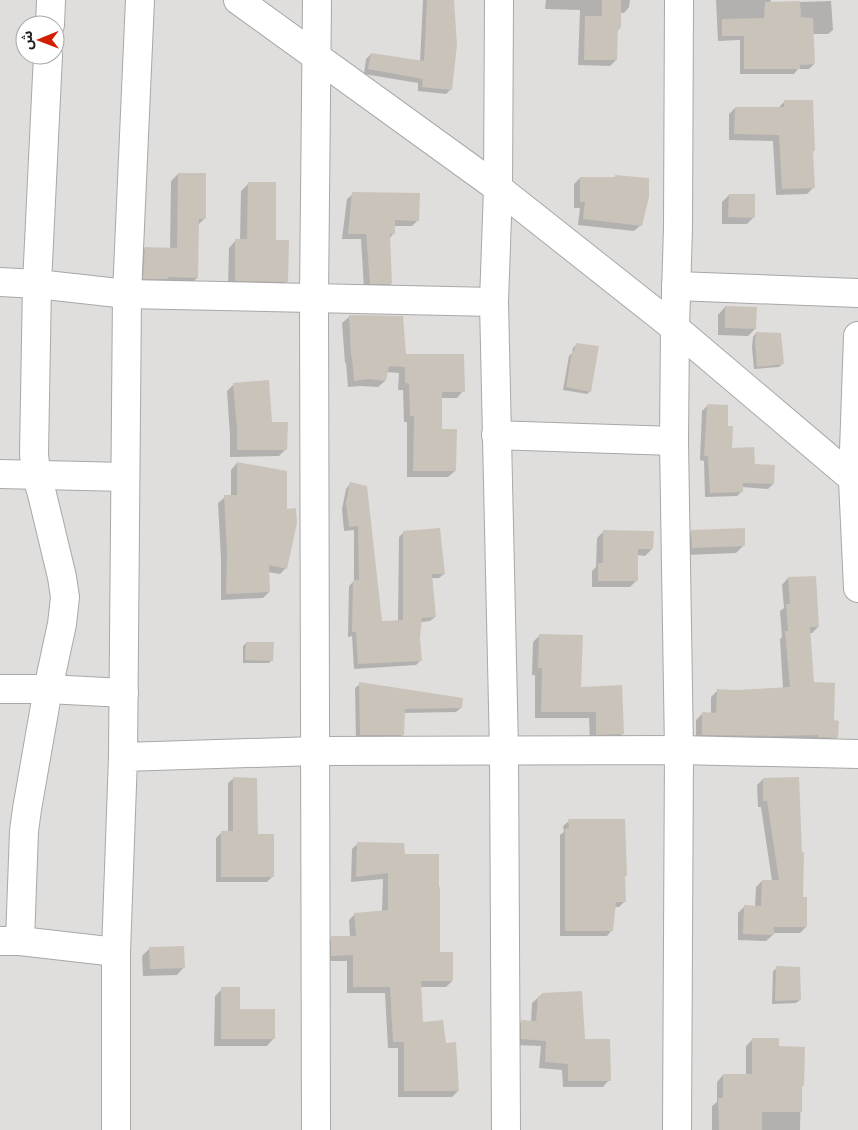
<svg xmlns="http://www.w3.org/2000/svg" width="858" height="1130" viewBox="0 0 858 1130" font-family="'Roboto Condensed','Noto Sans Arabic',sans-serif">
<rect width="100%" height="100%" fill="#f1efe7"/>
<!-- residential -->
<path fill="#dfdedd" fill-rule="evenodd" d="M 0,0 L 858,0 L 858,1130 L 0,1130 ZM 25,25 L 55,25 L 55,55 L 25,55 Z"/>
<!-- shadow -->
<g fill="#0003">
<polygon points="423,0 453,0 451,89 446,94 418,91 418,83 364,74 366,59 371,54 420,62"/>
<polygon points="546,0 630,0 629,7 624,13 620,13 620,28 617,31 616,60 610,66 578,65 580,10 545,9"/>
<polygon points="716,0 771,0 770,3 831,1 833,30 828,34 812,34 814,64 809,69 798,69 794,74 740,74 740,40 718,41"/>
<polygon points="784,102 814,151 812,152 813,188 807,194 776,195 773,141 729,140 729,114 735,108 777,109"/>
<polygon points="178,174 205,218 198,225 197,278 189,285 136,286 138,256 145,248 170,249 171,181"/>
<polygon points="580,178 641,225 634,231 578,225 580,208 574,208 574,184"/>
<polygon points="249,183 275,241 287,281 280,289 228,288 229,248 236,240 240,240 241,191"/>
<polygon points="353,194 418,220 412,226 394,226 394,233 389,239 391,284 385,289 364,289 361,239 342,239 347,199"/>
<polygon points="729,195 754,217 747,224 722,224 722,202"/>
<polygon points="725,307 755,329 748,336 718,335 718,315"/>
<polygon points="349,317 405,355 463,391 457,398 441,398 441,430 455,471 448,477 407,477 407,422 404,422 403,390 398,390 399,373 386,372 385,381 378,387 361,386 348,387 346,363 345,363 342,323"/>
<polygon points="756,333 783,363 779,367 754,369 752,347 753,337"/>
<polygon points="576,345 590,391 587,394 563,390 569,356 572,353 573,348"/>
<polygon points="234,384 271,423 286,449 279,456 230,457 230,436 227,391"/>
<polygon points="707,406 726,427 731,449 773,484 768,489 742,487 742,491 737,496 705,497 704,461 700,460 702,411"/>
<polygon points="237,463 286,568 280,574 268,572 269,592 263,598 221,600 221,558 218,503 225,497 231,496 231,470"/>
<polygon points="350,484 381,622 398,621 399,537 404,532 444,574 439,578 431,578 435,617 430,621 421,622 419,637 421,660 416,665 354,669 352,636 348,637 349,586 354,581 354,530 344,531 342,509 346,489"/>
<polygon points="604,531 652,549 645,556 637,555 637,580 630,587 592,587 592,571 596,567 597,538"/>
<polygon points="692,531 744,545 736,553 685,555 684,539"/>
<polygon points="788,578 818,627 812,633 809,633 813,684 837,737 831,744 696,741 696,720 702,714 711,714 711,697 717,691 783,689 780,639 782,637 780,611 784,608 782,585"/>
<polygon points="539,636 580,688 623,733 616,740 590,741 589,718 535,718 535,675 532,675 533,642"/>
<polygon points="246,643 272,660 269,663 243,663 243,646"/>
<polygon points="360,684 461,708 456,712 403,713 403,735 398,739 356,740 355,688"/>
<polygon points="234,778 273,876 267,882 216,882 216,838 222,832 228,833 228,783"/>
<polygon points="763,779 802,898 806,927 800,933 773,933 773,935 766,941 738,940 738,913 744,907 755,907 756,887 762,881 772,881 761,807 758,807 757,785"/>
<polygon points="569,821 626,876 624,877 625,901 619,907 614,907 612,930 607,936 560,936 560,835 564,832 563,826"/>
<polygon points="358,843 403,855 439,953 452,981 446,987 420,987 421,1024 445,1044 458,1091 452,1097 398,1097 398,1048 388,1048 385,993 347,993 347,961 325,961 325,944 332,938 350,937 349,920 355,914 382,912 383,879 351,882 352,849"/>
<polygon points="150,948 184,967 177,975 143,976 142,956"/>
<polygon points="777,968 800,1000 796,1003 772,1004 773,971"/>
<polygon points="222,989 239,1010 274,1038 267,1046 214,1046 215,996"/>
<polygon points="542,994 583,1040 609,1080 603,1087 563,1087 562,1070 539,1068 541,1046 515,1045 515,1027 522,1021 531,1022 532,1003"/>
<polygon points="752,1040 778,1047 801,1086 800,1130 712,1130 712,1106 717,1102 717,1082 723,1075 746,1076 746,1046"/>
</g>
<!-- building -->
<g fill="#cac3b9">
<polygon points="427,0 454,0 457,45 452,90 422,87 423,79 368,69 371,53 424,61"/>
<polygon points="602,0 621,0 621,28 618,28 617,60 584,60 585,16 602,16"/>
<polygon points="800,1 801,17 813,18 815,64 800,65 800,69 744,69 744,36 722,36 722,19 764,18 765,2"/>
<polygon points="784,100 813,100 815,151 813,151 815,188 782,189 779,135 734,134 735,107 784,107"/>
<polygon points="178,173 206,173 206,219 199,219 198,278 168,277 168,279 143,279 145,247 177,248"/>
<polygon points="615,175 649,178 649,197 642,226 583,219 585,202 580,202 580,177 615,177"/>
<polygon points="248,182 276,182 276,240 289,240 288,282 235,281 235,239 247,239"/>
<polygon points="352,192 420,193 419,221 395,220 395,234 390,234 392,284 370,284 366,234 348,234"/>
<polygon points="729,194 755,194 755,218 728,217"/>
<polygon points="725,306 757,307 756,329 725,328"/>
<polygon points="349,315 403,316 406,354 464,354 465,392 442,392 442,429 457,429 456,471 413,471 414,416 410,416 409,384 405,383 405,367 389,366 386,381 369,379 354,381 352,357 351,357"/>
<polygon points="756,332 781,333 784,364 757,367 755,343"/>
<polygon points="576,343 599,346 591,392 566,387 572,351 574,351"/>
<polygon points="269,380 272,422 288,422 287,450 237,450 237,429 233,383"/>
<polygon points="707,404 728,405 728,426 733,426 732,448 754,447 755,464 775,465 774,484 743,483 743,492 710,493 708,456 704,456"/>
<polygon points="237,462 287,471 287,509 296,508 297,523 287,569 269,565 270,592 226,594 227,551 224,495 237,495"/>
<polygon points="350,482 367,486 382,621 403,620 403,531 440,528 445,574 432,574 436,617 422,618 420,638 422,661 358,664 356,632 352,632 353,580 359,580 358,526 349,527 346,503"/>
<polygon points="745,528 745,546 692,548 691,530"/>
<polygon points="603,530 654,531 653,549 638,549 638,581 598,581 598,563 603,563"/>
<polygon points="816,576 819,627 810,627 814,682 835,683 834,720 839,721 838,738 818,737 818,735 774,736 702,735 702,712 716,713 717,689 736,690 790,687 785,631 788,631 786,604 790,604 788,577"/>
<polygon points="539,634 583,635 581,687 622,685 624,734 596,735 596,712 541,712 542,668 538,668"/>
<polygon points="246,642 274,642 273,661 245,660"/>
<polygon points="359,682 463,698 462,708 405,709 404,735 360,735"/>
<polygon points="233,777 257,778 258,834 274,834 274,877 221,877 221,831 233,831"/>
<polygon points="799,777 802,852 804,852 803,897 807,897 807,927 774,927 774,935 743,934 744,905 761,906 762,880 779,880 767,801 763,801 763,778"/>
<polygon points="568,819 625,819 627,876 625,876 626,902 616,902 613,931 565,931 565,829 569,828"/>
<polygon points="357,842 404,843 405,854 439,854 439,887 440,887 440,952 453,952 453,981 421,981 423,1022 443,1020 446,1043 456,1042 459,1091 404,1091 404,1042 393,1042 390,987 353,987 353,955 331,956 331,936 356,936 354,913 388,910 388,873 356,877"/>
<polygon points="184,946 185,968 150,969 149,947"/>
<polygon points="776,966 800,967 801,1000 775,1001"/>
<polygon points="221,987 240,987 240,1009 275,1009 275,1039 221,1039"/>
<polygon points="582,991 585,1039 610,1039 611,1081 568,1081 568,1064 545,1062 546,1041 521,1039 521,1020 536,1021 538,996 542,996 542,993"/>
<polygon points="752,1038 779,1038 779,1046 805,1047 804,1086 802,1086 802,1112 762,1112 762,1130 719,1130 718,1098 723,1098 723,1074 752,1074"/>
</g>
<g fill="none" stroke-linecap="round" stroke-linejoin="round">
<!-- minor casing -->
<g stroke="#a8a8a8" stroke-width="30">
<g id="minor">
<polyline points="238,0 498,188 675,328 858,483"/>
<polyline points="499,0 498,188 494,302 504,751 506,1130"/>
<polyline points="50,25 51,0"/>
<polyline points="0,282 37,284 127,294 494,302"/>
<polyline points="676,286 858,293"/>
<polyline points="858,336 853,480 858,588"/>
<polyline points="496,435 674,441"/>
<polyline points="0,474 125,477"/>
<polyline points="0,689 48,689 124,693"/>
<polyline points="123,757 127,294 140,0"/>
<polyline points="0,941 20,941 116,952"/>
<polyline points="20,941 24,831 27,809 48,689 62,624 65,597 62,577 42,494 36,474 34,454 37,284 48,55"/>
<polyline points="116,1130 116,952 123,757 316,751 679,750 858,754"/>
<polyline points="316,1130 314,297 317,0"/>
<polyline points="677,1130 679,750 674,441 675,328 678,227 679,0"/>
</g>
</g>
<!-- minor -->
<use href="#minor" stroke="#fff" stroke-width="28"/>
</g>
<!-- north arrow -->
<g transform="translate(40 40) rotate(269)"><circle r="24" fill="#ffffff" stroke="#a6a6a6"/>
<path d="M0-4L9 19L0 12L-9 19Z" fill="#d11e00"/>
<text y="-8" font-size="14" font-weight="bold" text-anchor="middle" fill="#212121">ش</text>
</g>
</svg>
